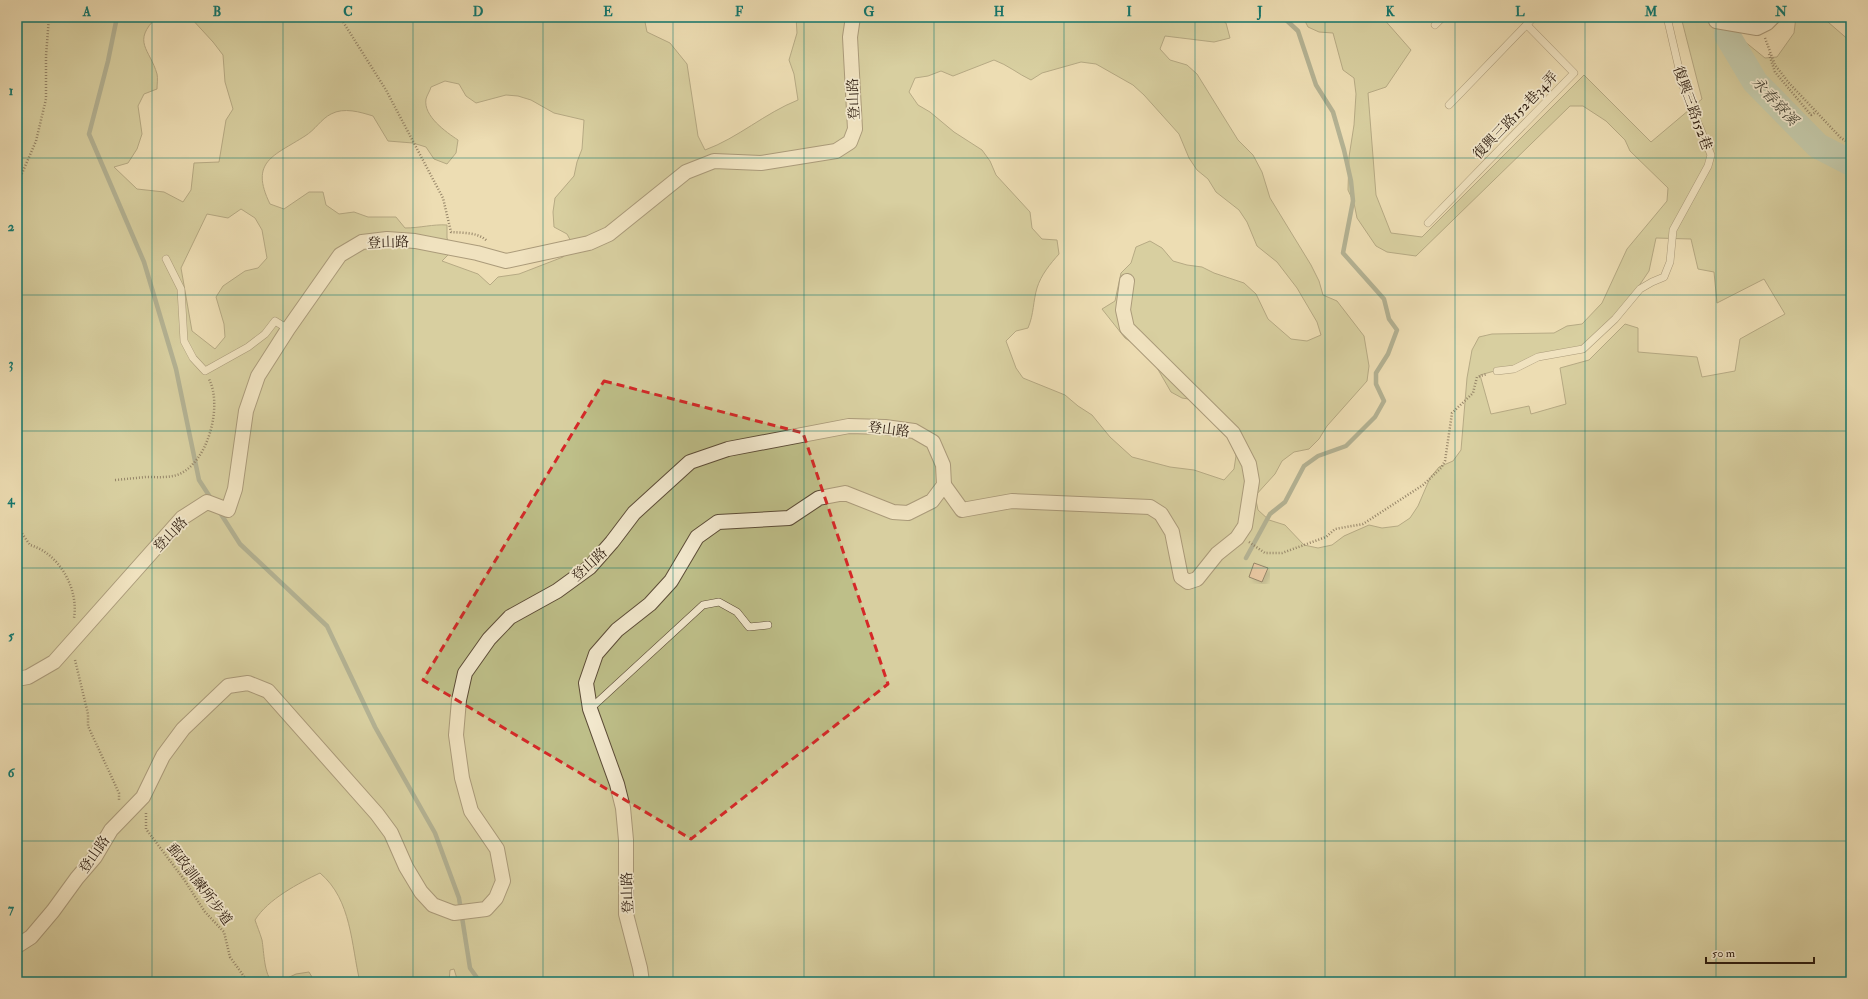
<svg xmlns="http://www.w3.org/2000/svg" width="1868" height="999" font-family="'IM FELL Double Pica','Noto Serif TC',serif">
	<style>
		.green { fill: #bebf89; stroke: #756d4c; fill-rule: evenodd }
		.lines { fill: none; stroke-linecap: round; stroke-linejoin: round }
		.stream { stroke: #6d7c6c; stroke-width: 4.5 }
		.river { stroke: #99bcab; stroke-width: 26 }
		.building { fill: #dea987; stroke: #2c1b0e; filter: url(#shadow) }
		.lane-casing { stroke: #5c4c37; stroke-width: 8 }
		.street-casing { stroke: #5c4c37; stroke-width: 16 }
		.path { stroke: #2c1b0e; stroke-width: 2.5; stroke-dasharray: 1 2; stroke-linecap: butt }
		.lane { stroke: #f3e9ce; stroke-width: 7 }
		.street { stroke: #f3e9ce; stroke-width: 14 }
		.marked { fill: none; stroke: #d62828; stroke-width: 3; stroke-dasharray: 8 5; stroke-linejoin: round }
		.grid { fill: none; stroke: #0f766e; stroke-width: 1; stroke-opacity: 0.55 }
		.labels { text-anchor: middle; stroke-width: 3.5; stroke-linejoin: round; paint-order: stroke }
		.street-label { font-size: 14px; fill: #2c1b0e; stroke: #f3e9ce }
		.water-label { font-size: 15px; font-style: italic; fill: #4d4b3d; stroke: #f3e9ce }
		.neatline { fill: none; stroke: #0f766e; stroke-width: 1.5 }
		.grid-label { font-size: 13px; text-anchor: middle; font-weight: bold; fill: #0f766e }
	</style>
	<defs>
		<filter id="shadow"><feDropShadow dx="3.5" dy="3.5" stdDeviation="2" flood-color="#0004"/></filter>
	</defs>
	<rect width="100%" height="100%" fill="#edddb3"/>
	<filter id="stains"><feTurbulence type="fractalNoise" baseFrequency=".005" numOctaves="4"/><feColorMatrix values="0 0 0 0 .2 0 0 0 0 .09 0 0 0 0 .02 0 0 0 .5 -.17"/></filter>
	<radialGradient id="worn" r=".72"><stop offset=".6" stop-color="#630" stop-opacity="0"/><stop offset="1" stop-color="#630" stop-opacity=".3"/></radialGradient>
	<!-- green -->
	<g class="green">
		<path d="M17,17H157C131,42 150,49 157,74C158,78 157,84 157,89L144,94L138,106L142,134L137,149L128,163L114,167L137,189L164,192L183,202L191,190L194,163L219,162L226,120L233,109L225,82L223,55L213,42L190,17H644L647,32L670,43L687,64L698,136L705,150C738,138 765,113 798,100L794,74L789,60L797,33L796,17H1216L1226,23L1230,38L1214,42L1165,36L1160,49L1170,60L1187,65L1197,74L1238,140L1253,155L1262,172L1270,198L1311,265L1319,281L1323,295L1337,301L1364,336L1369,366L1367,381L1327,426L1319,439L1309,449L1294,452L1282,461L1275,474L1255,496L1258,510L1269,520L1285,525L1304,545L1318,548L1332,545L1344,536L1369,525L1382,528L1398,526L1410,518L1418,506L1430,478L1439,467L1453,461L1461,450L1467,378L1472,350L1479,337L1492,334L1554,333L1567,326L1582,324L1602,303L1627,249L1667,201L1668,188L1630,151L1625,140L1606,121L1583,106H1570L1416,256L1387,252L1376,246L1357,218L1354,203L1348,190L1349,157L1354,125L1356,94L1354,78L1343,70L1333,33L1319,32L1308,27L1303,17H1382L1411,50L1386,87L1368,93L1376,195L1391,233L1422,237L1584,75L1651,142L1702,99L1681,17H1715L1721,28L1744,41L1765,58L1777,57L1794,33L1796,17H1828V22L1851,42V982H458L454,969L450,970L449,982H360C351,945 352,900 320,873C299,883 268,899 255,920C257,926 260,933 262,940C264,951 264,976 273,982H17ZM994,60C1008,65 1018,74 1031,80L1042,73L1081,62L1096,64L1133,85L1144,95L1179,134L1189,158L1197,170L1208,179L1216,192L1239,210L1247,222L1257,246L1277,262L1297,288L1317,322L1321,335L1307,341L1291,339L1268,319L1256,294L1244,283L1214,273L1202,267L1187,265L1173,261L1162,248L1150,241L1136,247L1131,263L1121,273L1115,301L1102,309L1125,338L1137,346L1156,366L1171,392L1182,398L1195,400L1227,427L1236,456L1234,469L1224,480L1194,470L1170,467L1132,457L1110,437L1092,415L1078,406L1065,395L1023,378L1016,368L1006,341L1016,331L1028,328C1034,314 1033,301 1037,288C1041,275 1050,264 1059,254L1057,240L1042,239L1032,228L1030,212L996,175L990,161L982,150L954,132L930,112L918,105L909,92L915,78L928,76L941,71L953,76ZM445,81L459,84L466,96L476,103L506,95L518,96L531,100L554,113L584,120L582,149L577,162L574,176L555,198L553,212L554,227L567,234L574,247L563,257L519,274L498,277L490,285L478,274L442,261L452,251L447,238V225C433,224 420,228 405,228L396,217H368L354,212L339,214L326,205L323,192H309L284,209L270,204C249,161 274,156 305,136C315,130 321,119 331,114C344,107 360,112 373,116L388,141L413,143L426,147L434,159L447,164L456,153L458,140C446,132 423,116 426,99C427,95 430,91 431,87ZM241,209L255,218L262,230L267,258L258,268L245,271L223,286L216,297L224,324L225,337L215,349L192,331L181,268L207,214L228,218ZM1656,238L1691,239L1698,269L1714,272L1717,303L1764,279L1785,314L1740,339L1735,371L1702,377L1697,357L1638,352V328L1625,324L1589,360L1560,368L1566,404L1531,414L1529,406L1491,414L1480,375L1581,347L1626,305L1649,271Z"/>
		<path d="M309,972L315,982H279L296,974Z"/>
	</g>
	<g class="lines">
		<!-- stream -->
		<g class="stream">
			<path d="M117,17L108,61L89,134L144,262L176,369L199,480L212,500"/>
			<path d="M219,511L240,544L327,626L375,727L435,833L459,898L470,968L480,982"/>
			<path d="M1246,558L1270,514L1285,502L1304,466L1318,456L1346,446L1375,417L1384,401L1376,384V373L1388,354L1397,330L1389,319L1384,299L1343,253L1353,201L1351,181L1344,150L1333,112L1316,85L1298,31L1283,17"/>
		</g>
		<!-- river -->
		<path class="river" d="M1729,17L1727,35L1755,82L1818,146L1851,163"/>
	</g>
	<!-- building -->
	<path class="building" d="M1254,563L1268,568L1262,582L1249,577Z"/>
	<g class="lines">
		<!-- lane casing -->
		<g class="lane-casing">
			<g id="lane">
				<path d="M1435,25L1443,17"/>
				<path d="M1449,105L1534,17"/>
				<path d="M1428,223L1574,73L1527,25"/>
				<path d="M166,259L181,289L184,341L193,358L205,371L248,347L265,334L275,321L288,329"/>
				<path d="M1497,371L1514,369L1538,357L1583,349L1615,319L1640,289L1652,282L1664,277L1670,262L1673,230L1708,166L1711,155L1683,86L1667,17"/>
				<path d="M590,709L703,605L719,602L737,612L749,627L768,625"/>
			</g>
		</g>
		<!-- street casing -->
		<g class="street-casing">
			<g id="street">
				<path d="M1716,21L1757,28L1767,23L1773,17"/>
				<path d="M944,485L962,510L1012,501L1150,507L1161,514L1172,532L1181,577L1188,582L1197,579L1217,554L1237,538L1245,526L1252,481L1249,464L1233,433L1127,328L1123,310L1127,281"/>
				<path d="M17,679L28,677L54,662L182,518L207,502L228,510L235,489L246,411L258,376L288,329L340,255L362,242L387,239L415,241L477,253L506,261L589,243L609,234L686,172L714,161L761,163L836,151L850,142L855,129L850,37L853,17"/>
				<path d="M17,946L31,937L53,911L77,878L95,857L111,830L143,797L163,756L183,729L228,686L248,683L268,691L377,814L391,833L406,867L421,892L433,905L454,913L486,909L496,898L503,881L497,849L471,811L462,778L456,735L459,700L465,673L489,639L510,617L557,591L590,567L612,542L634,513L690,462L728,449L849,426L885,427L914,431L933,442L943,465L944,485L932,501L908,513L893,512L845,493L819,498L789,518L718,522L697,537L671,581L650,604L617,630L596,654L586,683L590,709L617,784L623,808L626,840V914L640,968L642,982"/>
			</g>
		</g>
		<!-- path -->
		<g class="path">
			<path d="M340,17L386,90L435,183L443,198L451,232C463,233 478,232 487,241"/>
			<path d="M1765,38L1775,65L1789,83L1841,138L1851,144"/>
			<path d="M1769,54L1775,72L1811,115L1816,112"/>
			<path d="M17,185L36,141L46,99V56L49,17"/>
			<path d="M115,480C126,479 136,478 146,477C157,477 167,478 177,475C208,464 223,406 209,379"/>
			<path d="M17,526L30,545C59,553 79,589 74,618"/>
			<path d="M1249,542L1265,553H1282L1326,537L1335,529L1363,524L1423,485L1441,468L1445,461L1452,413L1473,393L1477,377L1487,374"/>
			<path d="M75,660L88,714V726L119,793V801"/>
			<path d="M146,813V829L183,878L205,912L224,932L230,957L248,982"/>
		</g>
		<!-- lane -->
		<use href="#lane" class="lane"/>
		<!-- street -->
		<use href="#street" class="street"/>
	</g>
	<!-- marked area -->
	<path d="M0 0H1868V999H0ZM604,381L803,433L888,684L691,839L423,680Z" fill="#edddb3" fill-opacity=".55" fill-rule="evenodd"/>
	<path class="marked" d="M604,381L803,433L888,684L691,839L423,680Z"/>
	<!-- grid -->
	<path class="grid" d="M152,17V982M283,17V982M413,17V982M543,17V982M673,17V982M804,17V982M934,17V982M1064,17V982M1195,17V982M1325,17V982M1455,17V982M1585,17V982M1716,17V982M17,158H1851M17,295H1851M17,431H1851M17,568H1851M17,704H1851M17,841H1851"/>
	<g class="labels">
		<!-- street labels -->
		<g class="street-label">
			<text transform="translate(853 99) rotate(-93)" y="5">登山路</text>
			<text transform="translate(1693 108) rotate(70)" y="5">復興三路152巷</text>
			<text transform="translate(1515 115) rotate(-46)" y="5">復興三路152巷34弄</text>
			<text transform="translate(388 242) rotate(-2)" y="5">登山路</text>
			<text transform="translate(889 429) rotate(7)" y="5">登山路</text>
			<text transform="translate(170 534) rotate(-46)" y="5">登山路</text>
			<text transform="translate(589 564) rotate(-42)" y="5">登山路</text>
			<text transform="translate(94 854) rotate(-55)" y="5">登山路</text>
			<text transform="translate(200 884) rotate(53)" y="5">郵政訓練所步道</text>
			<text transform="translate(627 893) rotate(-92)" y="5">登山路</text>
		</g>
		<!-- water labels -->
		<g class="water-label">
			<text transform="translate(1775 101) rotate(47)" y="5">永春寮溪</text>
		</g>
	</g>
	<!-- margin -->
	<rect width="1868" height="999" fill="none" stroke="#edddb3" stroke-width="44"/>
	<!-- scale -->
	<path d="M1706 957v6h108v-6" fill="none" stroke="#2c1b0e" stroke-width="2"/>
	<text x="1712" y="957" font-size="12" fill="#2c1b0e" stroke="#f3e9ce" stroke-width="3" paint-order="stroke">50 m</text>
	<rect x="22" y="22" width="1824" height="955" class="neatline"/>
	<g class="grid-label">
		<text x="87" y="16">A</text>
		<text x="217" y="16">B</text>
		<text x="348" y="16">C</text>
		<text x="478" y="16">D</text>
		<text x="608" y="16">E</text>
		<text x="739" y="16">F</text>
		<text x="869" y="16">G</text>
		<text x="999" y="16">H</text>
		<text x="1129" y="16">I</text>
		<text x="1260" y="16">J</text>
		<text x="1390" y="16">K</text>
		<text x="1520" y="16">L</text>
		<text x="1651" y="16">M</text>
		<text x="1781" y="16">N</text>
		<text x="11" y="95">1</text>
		<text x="11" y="231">2</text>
		<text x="11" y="368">3</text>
		<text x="11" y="504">4</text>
		<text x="11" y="640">5</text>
		<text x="11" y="777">6</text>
		<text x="11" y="913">7</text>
	</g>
	<rect width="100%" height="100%" filter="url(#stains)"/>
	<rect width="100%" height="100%" fill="url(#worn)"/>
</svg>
